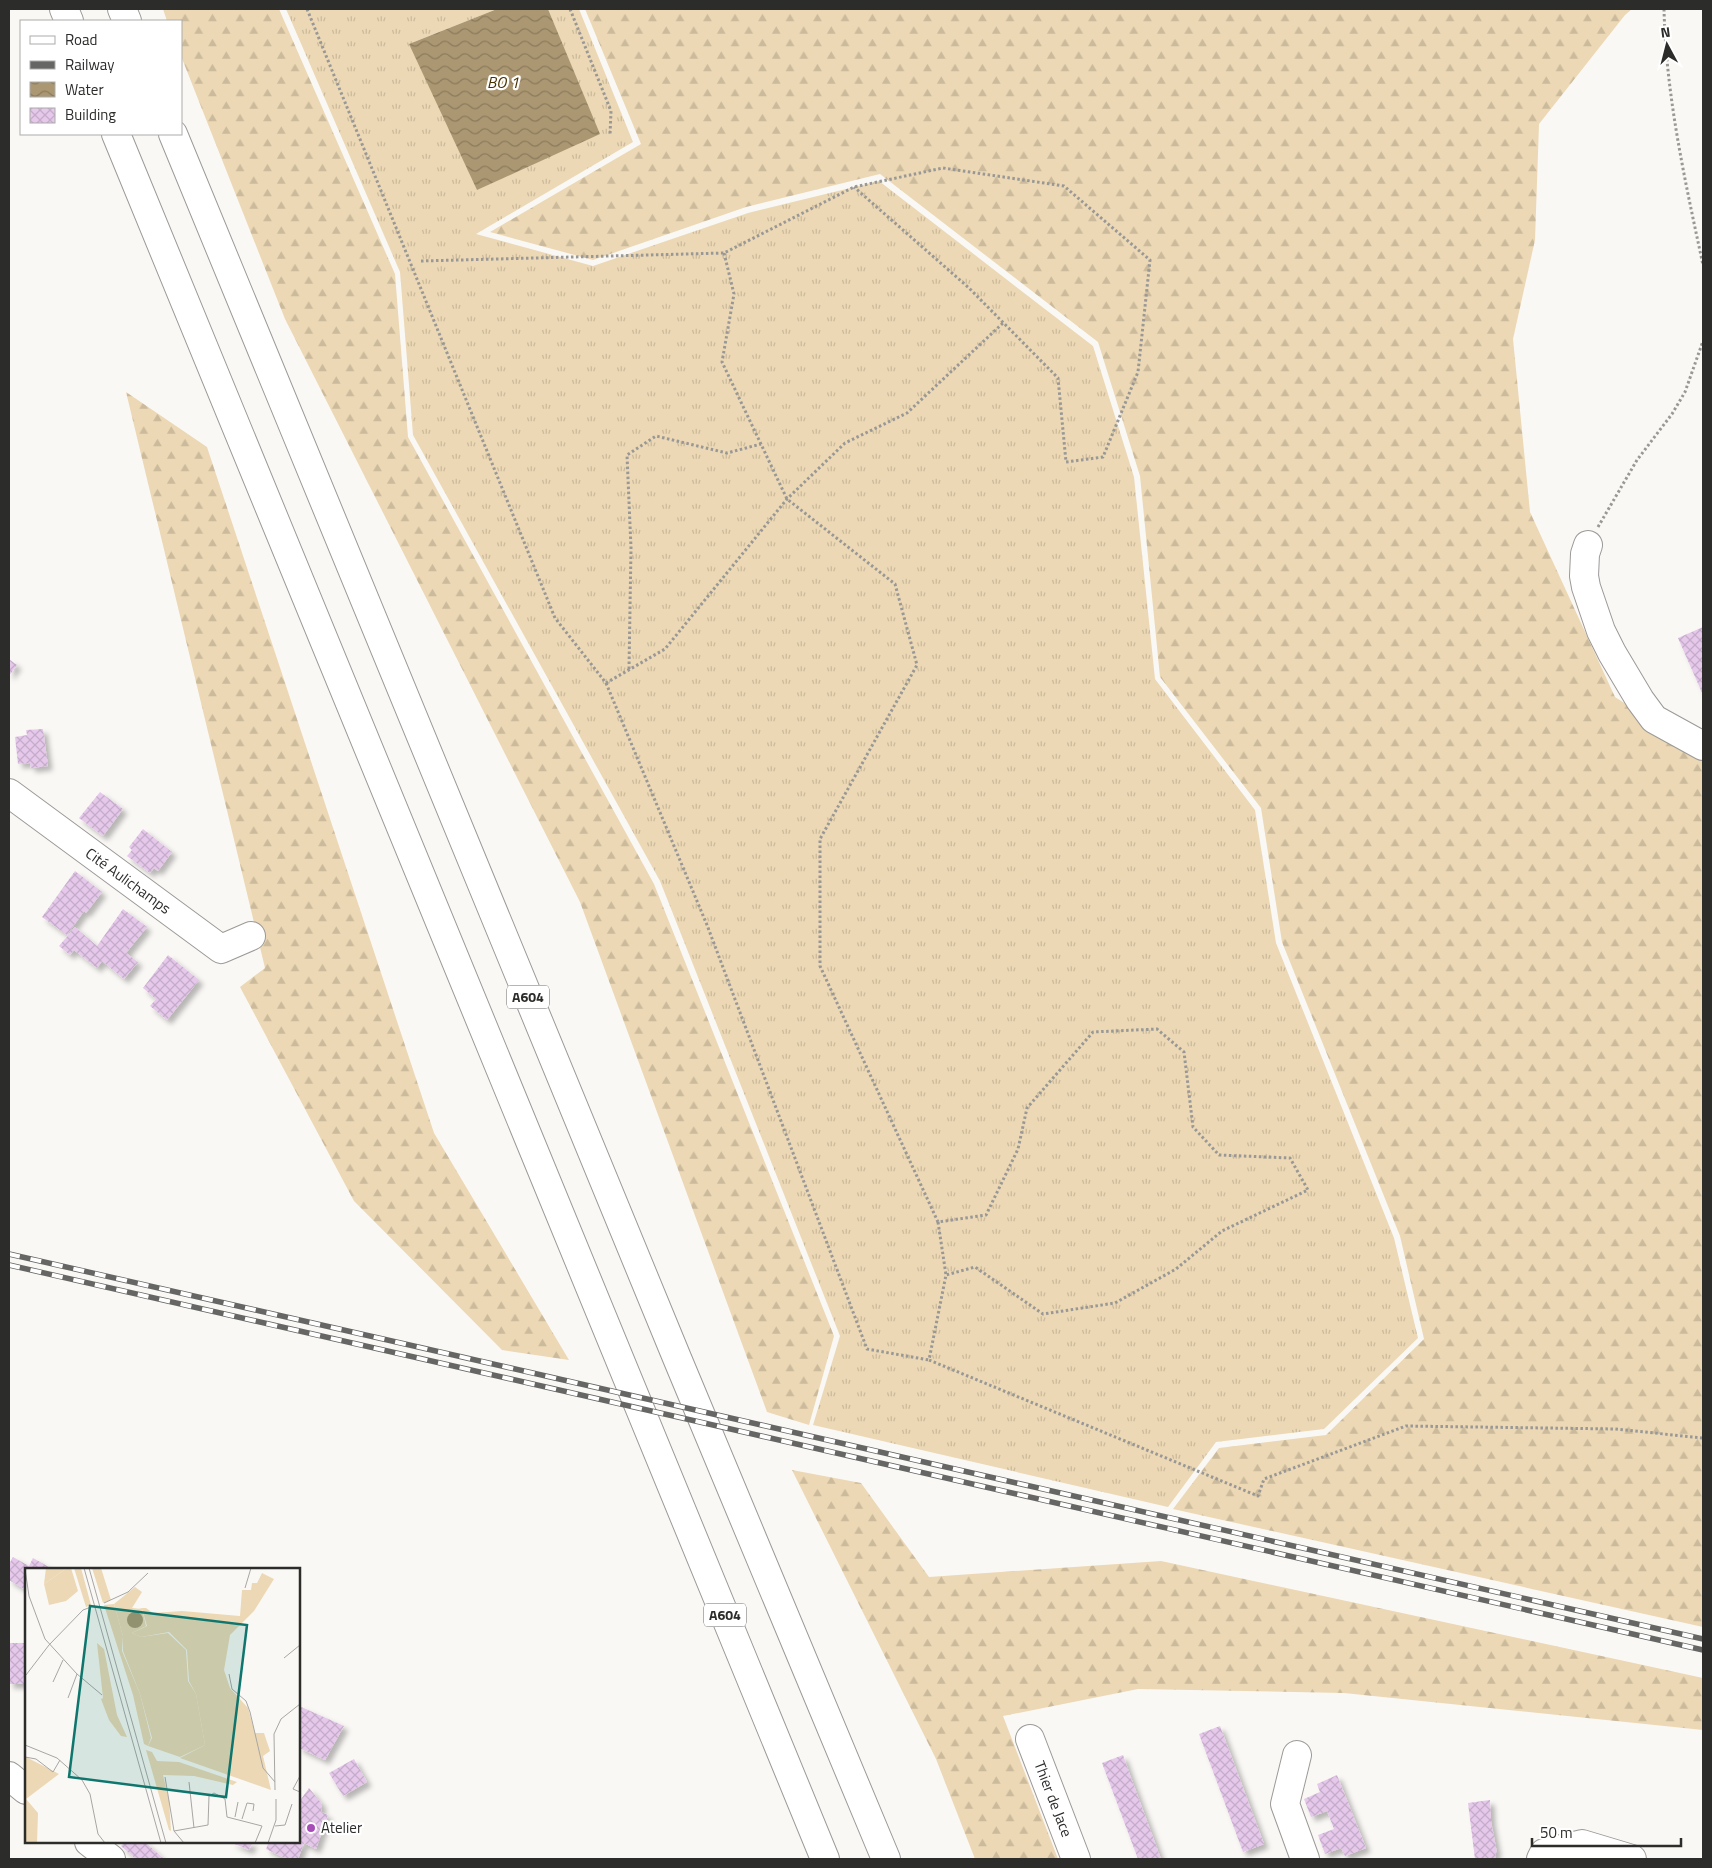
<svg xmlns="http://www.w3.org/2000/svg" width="1712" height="1868" font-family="'Titillium Web',sans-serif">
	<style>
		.grass { fill: url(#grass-tufts) }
		.forest { fill: url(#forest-firs) }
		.water { fill: url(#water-waves) }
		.building { fill: url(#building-cross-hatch); filter: url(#shadow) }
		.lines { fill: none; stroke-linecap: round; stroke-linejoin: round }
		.minor-casing { stroke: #9c9a98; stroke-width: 30 }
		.highway-casing { stroke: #9c9a98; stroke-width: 30 }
		.path { stroke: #999896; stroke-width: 3; stroke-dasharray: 2.5 2.5; stroke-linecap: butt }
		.minor { stroke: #fff; stroke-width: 28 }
		.highway { stroke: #fff; stroke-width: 28 }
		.rail-casing { stroke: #666664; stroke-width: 5.5 }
		.rail { stroke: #fff; stroke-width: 4; stroke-dasharray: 11; stroke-linecap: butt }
		.poi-dot { fill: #a84db8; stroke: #fff; stroke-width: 2 }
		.labels { text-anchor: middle; stroke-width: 4.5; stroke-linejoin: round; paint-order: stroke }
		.shield { fill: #fff; stroke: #6b6b6b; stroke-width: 1 }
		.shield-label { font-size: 14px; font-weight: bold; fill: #2c2c2b }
		.street-label { font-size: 15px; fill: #2c2c2b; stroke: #fff }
		.poi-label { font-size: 15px; fill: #2c2c2b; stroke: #fff; text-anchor: start }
		.water-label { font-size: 16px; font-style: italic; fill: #483300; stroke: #fff }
		.inset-road { fill: none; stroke: #a8a6a4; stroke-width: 1 }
		.view { fill: #0f766e; fill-opacity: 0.15; stroke: #0f766e; stroke-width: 2.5 }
		.inset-edge { fill: none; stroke: #2c2c2b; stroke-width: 2.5 }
	</style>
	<defs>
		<pattern id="grass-tufts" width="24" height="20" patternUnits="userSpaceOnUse" patternTransform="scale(1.25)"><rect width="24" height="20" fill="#ecd8b4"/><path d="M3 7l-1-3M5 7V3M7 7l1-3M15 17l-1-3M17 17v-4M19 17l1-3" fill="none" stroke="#cbba9b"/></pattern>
		<pattern id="forest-firs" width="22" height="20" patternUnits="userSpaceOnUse" patternTransform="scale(1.25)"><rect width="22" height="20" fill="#ecd8b4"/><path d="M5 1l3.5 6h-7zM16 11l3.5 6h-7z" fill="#cbba9b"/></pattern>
		<pattern id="water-waves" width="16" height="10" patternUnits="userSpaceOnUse" patternTransform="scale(1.25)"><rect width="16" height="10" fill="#ab9771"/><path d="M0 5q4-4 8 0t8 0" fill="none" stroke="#8b7b5d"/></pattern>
		<pattern id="building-cross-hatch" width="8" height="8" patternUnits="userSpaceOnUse" patternTransform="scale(1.25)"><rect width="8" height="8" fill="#e6c8eb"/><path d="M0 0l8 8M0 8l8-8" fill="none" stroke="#c5acca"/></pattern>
		<filter id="shadow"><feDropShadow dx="4.5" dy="4.5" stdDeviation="2.5" flood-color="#0004"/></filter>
	</defs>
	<rect width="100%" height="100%" fill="#faf8f5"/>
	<!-- grass -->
	<path class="grass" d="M286,9H497L409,44L599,134L548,9H579L633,142L476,234L593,266L748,213L879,181L1093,346L1134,477L1155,679L1255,810L1276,943L1394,1238L1418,1338L1324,1429L1216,1442L1168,1507L813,1425L840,1336L660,881L413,435L400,272Z"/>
	<!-- forest -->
	<g class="forest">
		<path d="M163,9H279L395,274L408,437L654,884L834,1336L809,1425L767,1412L580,902L285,319L181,56V21H167Z"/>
		<path d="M585,9H1632L1625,15L1539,124L1535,240L1513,339L1530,512L1615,697L1703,754V1627L1173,1509L1219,1448L1326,1435L1424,1339L1400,1236L1282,942L1261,808L1160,677L1140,476L1098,342L880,174L746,207L593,260L490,232L641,144Z"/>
		<path d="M126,392L207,447L434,1133L569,1360L502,1350L354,1201L240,987L265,968Z"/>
		<path d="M792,1470L861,1483L929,1577L1161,1561L1703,1678V1730L1344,1693L1138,1689L1003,1716L1058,1859H975L936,1759Z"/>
	</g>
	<!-- water -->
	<path class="water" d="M497,9H548L600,134L477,190L409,44Z"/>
	<!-- building -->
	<g class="building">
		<path d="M1703,627V695L1678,638Z"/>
		<path d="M9,659L17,665L9,676Z"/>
		<path d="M43,729L48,766L31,768L30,763L18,764L15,737L27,735L26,730Z"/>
		<path d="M100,792L123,809L103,836L79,818Z"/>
		<path d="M143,829L172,852L158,871L154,868L150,873L127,856L132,850L129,847Z"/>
		<path d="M75,871L102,892L86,913L84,911L67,935L42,917Z"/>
		<path d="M123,909L147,927L126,953L138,962L124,979L102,961L97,968L74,950L70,955L59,946L75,927L97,946Z"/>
		<path d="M168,955L199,980L167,1020L150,1006L156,999L143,988Z"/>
		<path d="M13,1557L29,1566L33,1558L49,1567L47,1569H26V1590L9,1580V1564Z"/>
		<rect x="9" y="1643" width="17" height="41"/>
		<path d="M299,1706L344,1726L325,1760L299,1748Z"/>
		<path d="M1220,1726L1264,1844L1243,1852L1199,1734Z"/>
		<path d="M1123,1755L1130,1775L1161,1859H1138L1102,1763Z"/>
		<path d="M354,1759L367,1782L343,1796L329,1773Z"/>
		<path d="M1337,1775L1366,1848L1345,1856L1341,1848L1325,1854L1318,1835L1334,1829L1327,1811L1311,1817L1304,1799L1320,1792L1317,1784Z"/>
		<path d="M309,1788L322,1804L321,1812L328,1815L316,1849L304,1843L298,1859H287L266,1849L268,1844L262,1842H299V1802Z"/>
		<path d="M1490,1800L1491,1821L1497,1853H1495L1496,1859H1475L1468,1803Z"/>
		<path d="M125,1842H145L164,1859H136L121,1846Z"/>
		<path d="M230,1842H253L249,1850Z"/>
	</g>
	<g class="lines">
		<!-- minor casing -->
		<g class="minor-casing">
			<g id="minor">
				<path d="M1588,545L1585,554L1584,576L1586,587L1601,631L1612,653L1640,700L1654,719L1703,746"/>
				<path d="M9,793L221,949L251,936"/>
				<path d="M1030,1739L1076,1859"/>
				<path d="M1297,1755L1285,1804L1305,1859"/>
				<path d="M9,1776L26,1790"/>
				<path d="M89,1842L111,1859"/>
				<path d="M1541,1859L1544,1853L1582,1844L1632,1859"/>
			</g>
		</g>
		<!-- highway casing -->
		<g class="highway-casing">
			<g id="highway">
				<path d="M64,9L69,21"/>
				<path d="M122,9L127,21"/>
				<path d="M116,134L825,1859"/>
				<path d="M173,134L677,1358L886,1859"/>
			</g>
		</g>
		<!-- path -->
		<g class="path">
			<path d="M307,9L555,618L606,683L665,649L787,499L845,443L907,413L1003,323"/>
			<path d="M570,9L611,111L610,135"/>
			<path d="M1664,9C1666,96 1685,181 1703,265"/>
			<path d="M724,253L734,294L722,362L787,499L895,584L917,665L820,839V966L938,1222L986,1215L1018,1149L1027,1108L1093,1032L1157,1029L1184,1052L1193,1127L1219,1155L1290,1158L1308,1190L1222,1231L1176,1269L1115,1303L1043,1314L975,1267L946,1275L929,1360L1258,1496L1264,1479L1406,1426L1615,1429L1703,1438"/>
			<path d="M421,261L724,253L854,187L943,168L1064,186L1150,260L1138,372L1103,457L1066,462L1058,378L969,288L854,187"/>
			<path d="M1598,527L1637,460L1672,414L1685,392L1703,341"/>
			<path d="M629,669L631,548L627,455L656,436L727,453L761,444"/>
			<path d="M606,683L707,925L867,1349L929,1360"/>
			<path d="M938,1222L946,1275"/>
		</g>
		<!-- minor -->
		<use href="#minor" class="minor"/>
		<!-- highway -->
		<use href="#highway" class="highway"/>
		<!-- rail casing -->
		<g class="rail-casing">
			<g id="rail">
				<path d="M9,1254L1703,1639"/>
				<path d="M9,1265L1703,1650"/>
			</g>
		</g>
		<!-- rail -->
		<use href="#rail" class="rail"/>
	</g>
	<!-- markers -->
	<circle class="poi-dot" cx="311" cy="1828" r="5"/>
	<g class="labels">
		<!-- shield labels -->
		<g class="shield">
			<rect x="507" y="985.5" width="42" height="23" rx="4"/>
			<rect x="704" y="1603.5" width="42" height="23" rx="4"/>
		</g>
		<g class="shield-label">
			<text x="528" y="1002">A604</text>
			<text x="725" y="1620">A604</text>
		</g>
		<!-- street labels -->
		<g class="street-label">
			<text transform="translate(128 881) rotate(36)" y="5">Cité Aulichamps</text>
			<text transform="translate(1053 1799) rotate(69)" y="5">Thier de Jace</text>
		</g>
		<!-- poi labels -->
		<g class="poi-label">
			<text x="321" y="1833">Atelier</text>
		</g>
		<!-- water labels -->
		<g class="water-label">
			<text x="503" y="88">BO 1</text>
		</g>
	</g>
	<!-- overview -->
	<g transform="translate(25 1568)">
		<rect width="275" height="275" fill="#faf8f5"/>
		<path d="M21,0H42L19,16ZM49,0H56L66,37L61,39ZM110,19L117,24L107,40L117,41L121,58L107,65L116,69L143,65L161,82L163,113L171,126L180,177L155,189L123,178L127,170L115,126L98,83V68L89,36Z" fill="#ecd8b4"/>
		<path d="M42,0H46L53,23L41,33L24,37L19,16ZM67,0H76L86,32L78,35ZM237,5L249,11L229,43L205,67L199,102L205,120L223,140L230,165H239L245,183L238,188L246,222L155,190L180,177L171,126L164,113L162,82L144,64L116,69L107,65L122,58L117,41L114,40H121L128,45L157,43L215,48L217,22H226L227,15H232ZM89,36L98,68L97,83L115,126L126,170L123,178L119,176L108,127L79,37ZM72,75L79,81L92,147L102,169L96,168L84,152L76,131L78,130ZM121,182L127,184L132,193L154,194L212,214L208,217L169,208L138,207L144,232L146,263L144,262ZM1,189L34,206L1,231L13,245L12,275H0Z" fill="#ecd8b4"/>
		<path d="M102 52a8 8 0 1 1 16 0a8 8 0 1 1-16 0Z" fill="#ab9771"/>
		<path class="inset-road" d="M59,0L136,275M64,0L141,275M0,1L4,28L20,71L52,106L77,127M220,20L226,0M79,35L103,24L123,5M259,90L275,77M204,106L207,121L221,133L225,144L238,200L250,214M1,107L24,77L58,42L66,39M28,114L38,92M43,130L52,106M0,177L32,190L57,212L65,226L73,266L80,275M0,189L11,191L28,204L35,192M275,208L268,221L275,224M140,209L149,263L159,275M164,214L169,260M250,222L249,166L256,151L275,136M210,249L213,234M217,251L222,235L229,236L228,243M250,258L260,257L267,236M149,263L183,257L184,228L189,225L200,231L202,249L237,258L230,275M243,275L251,252V231"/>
		<path class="view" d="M65,38L222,57L201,229L44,209Z"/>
		<rect width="275" height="275" class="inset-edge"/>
	</g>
	<!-- border -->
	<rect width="1712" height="1868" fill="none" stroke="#2c2c2b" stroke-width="20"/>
	<!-- legend -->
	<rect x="20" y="20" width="162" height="115" fill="#ffffff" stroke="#ababaa"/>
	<rect x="30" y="36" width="25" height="8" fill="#ffffff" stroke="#ababaa"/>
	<text x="65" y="45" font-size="15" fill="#2c2c2b">Road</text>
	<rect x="30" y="61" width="25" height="8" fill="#666664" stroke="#ababaa"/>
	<text x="65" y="70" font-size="15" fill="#2c2c2b">Railway</text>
	<rect x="30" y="82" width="25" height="15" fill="url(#water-waves)" stroke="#ababaa"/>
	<text x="65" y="95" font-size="15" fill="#2c2c2b">Water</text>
	<rect x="30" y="108" width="25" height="15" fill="url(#building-cross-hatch)" stroke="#ababaa"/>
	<text x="65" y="120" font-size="15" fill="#2c2c2b">Building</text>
	<!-- north arrow -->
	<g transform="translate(1667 45) rotate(353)" stroke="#ffffff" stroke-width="4" paint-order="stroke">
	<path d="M0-4L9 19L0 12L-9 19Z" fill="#2c2c2b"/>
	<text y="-8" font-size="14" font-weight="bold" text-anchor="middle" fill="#2c2c2b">N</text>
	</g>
	<!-- scale -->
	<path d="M1532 1838v8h149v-8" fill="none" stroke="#2c2c2b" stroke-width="2.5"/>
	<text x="1540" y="1838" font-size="15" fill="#2c2c2b" stroke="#ffffff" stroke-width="4" paint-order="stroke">50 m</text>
</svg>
